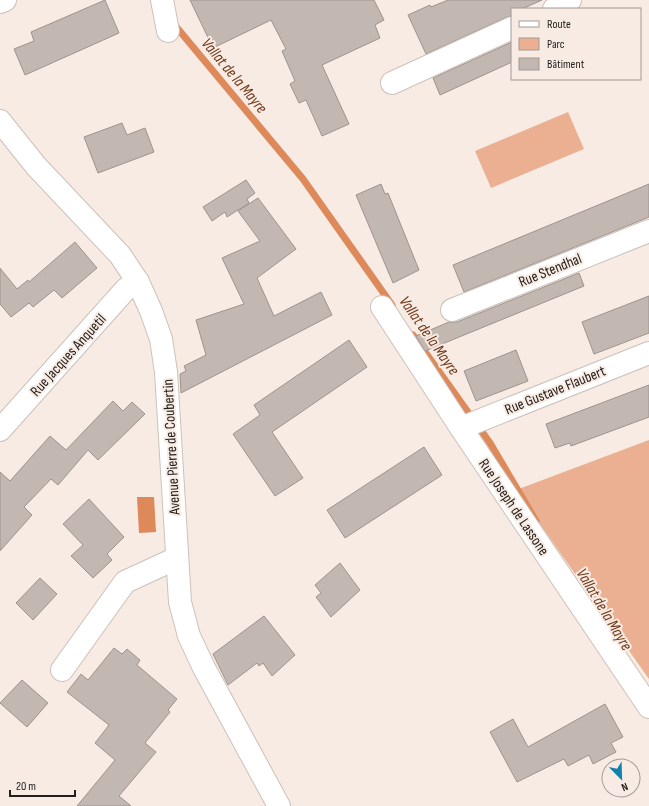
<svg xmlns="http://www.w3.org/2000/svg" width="649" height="806" font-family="'Sofia Sans Condensed',sans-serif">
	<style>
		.green { fill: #ebb091 }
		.water { fill: #dd895a }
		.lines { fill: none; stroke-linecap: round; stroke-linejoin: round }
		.stream { stroke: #dd895a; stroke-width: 7 }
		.building { fill: #c2b7b1; stroke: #9f938e }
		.minor-casing { stroke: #ccc1bb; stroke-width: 24 }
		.minor { stroke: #fff; stroke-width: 22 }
		.labels { text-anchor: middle; stroke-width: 4; stroke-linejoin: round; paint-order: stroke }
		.street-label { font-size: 15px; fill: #24201d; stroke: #f7ebe4 }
		.water-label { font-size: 16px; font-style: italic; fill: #6f3716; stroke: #f7ebe4 }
	</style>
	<rect width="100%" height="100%" fill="#f7ebe4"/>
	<!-- green -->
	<g class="green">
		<path d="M568,112L584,149L491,188L475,151Z"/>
		<path d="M649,440V679L516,490Z"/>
	</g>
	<!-- water -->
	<path class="water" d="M137,497H154L156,532L139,533Z"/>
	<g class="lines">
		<!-- stream -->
		<g class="stream">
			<path d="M173,23L303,179L392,305"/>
			<path d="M413,335L490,443L536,521"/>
		</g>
	</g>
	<!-- building -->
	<g class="building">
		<path d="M105,0L119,33L25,75L14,49L34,41L31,32Z"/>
		<path d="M190,0H374L384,20L375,25L380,38L322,65L349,124L322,136L306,100L299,103L290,84L295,81L282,51L286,49L271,20L213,48Z"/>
		<path d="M448,0H542L522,9H512V16L507,17L426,54L408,15L430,5L431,7Z"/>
		<path d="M512,42V62L440,95L433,78Z"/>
		<path d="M122,123L127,135L145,128L154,152L98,173L84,137Z"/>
		<path d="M246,180L255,193L247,199L249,203L227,217L225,212L212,221L203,207Z"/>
		<path d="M381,184L385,194L388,193L419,270L393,283L356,195Z"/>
		<path d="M649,184V217L464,292L453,265Z"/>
		<path d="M258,198L296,249L257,278L274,316L321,292L332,315L181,393L180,374L186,371L184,366L206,355L196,320L244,304L222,258L260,241L238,211Z"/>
		<path d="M75,242L97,268L62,298L54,290L33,307L29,303L11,317L0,304V268L17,289L28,280L29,282Z"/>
		<path d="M579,273L584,286L425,351L416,336L449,322H457Z"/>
		<path d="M649,296V333L594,354L582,322Z"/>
		<path d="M349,340L367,367L272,432L303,478L275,496L233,434L260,415L254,405Z"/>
		<path d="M516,350L528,381L476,401L464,371Z"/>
		<path d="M649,385V417L571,446L570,443L555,448L546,424Z"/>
		<path d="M113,401L123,411L132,402L145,414L98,460L88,450L58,485L51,479L24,507L32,515L0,551V472L10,481L50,436L66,450Z"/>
		<path d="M424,447L442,475L345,538L327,510Z"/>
		<path d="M89,499L124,537L107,554L112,560L93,578L71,556L83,545L63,524Z"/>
		<path d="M340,563L360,590L331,617L316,597L321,593L315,585Z"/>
		<path d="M40,578L57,594L33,620L16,603Z"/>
		<path d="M264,616L295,655L272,676L263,663L259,666L257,663L228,685L213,654Z"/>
		<path d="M114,648L122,654L127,649L140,660L137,665L177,699L168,710L170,712L145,743L156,752L119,796L131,806H77L115,760L95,743L109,725L67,692L81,674L88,680Z"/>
		<path d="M22,680L48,703L27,727L0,703Z"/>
		<path d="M605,704L623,737L611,743L616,752L593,764L589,755L568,766L564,759L517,782L490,732L513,719L528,747Z"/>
	</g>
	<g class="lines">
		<!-- minor casing -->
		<g class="minor-casing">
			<g id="minor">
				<path d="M162,0L168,31"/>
				<path d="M0,2L5,0"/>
				<path d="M554,9L568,2L570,0"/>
				<path d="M392,83L512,28"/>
				<path d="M0,121L36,166L120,255L138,282L151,311L161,339L166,372L180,602L189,636L204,668L279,806"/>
				<path d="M382,307L461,428L649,707"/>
				<path d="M452,310L649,231"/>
				<path d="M461,428L649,353"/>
				<path d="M0,430L126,289L138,282"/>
				<path d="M62,670L125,582L177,558"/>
			</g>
		</g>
		<!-- minor -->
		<use href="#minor" class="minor"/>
	</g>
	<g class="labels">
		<!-- street labels -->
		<g class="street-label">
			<text transform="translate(550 270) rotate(-22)" y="5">Rue Stendhal</text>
			<text transform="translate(68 355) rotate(-48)" y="5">Rue Jacques Anquetil</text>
			<text transform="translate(555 390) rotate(-22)" y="5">Rue Gustave Flaubert</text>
			<text transform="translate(171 447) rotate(-93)" y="5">Avenue Pierre de Coubertin</text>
			<text transform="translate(514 507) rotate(56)" y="5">Rue Joseph de Lassone</text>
		</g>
		<!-- water labels -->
		<g class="water-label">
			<text transform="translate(235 75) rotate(50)" y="6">Vallat de la Mayre</text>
			<text transform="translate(430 335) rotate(55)" y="6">Vallat de la Mayre</text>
			<text transform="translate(605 609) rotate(59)" y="6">Vallat de la Mayre</text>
		</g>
	</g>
	<!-- legend -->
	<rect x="511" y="8" width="130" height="72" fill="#f7ebe4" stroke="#a39a94"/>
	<rect x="519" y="21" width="20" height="6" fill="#ffffff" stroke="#a39a94"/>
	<text x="547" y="28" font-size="12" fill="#24201d">Route</text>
	<rect x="519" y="38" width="20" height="12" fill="#ebb091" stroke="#a39a94"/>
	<text x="547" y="48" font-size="12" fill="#24201d">Parc</text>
	<rect x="519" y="58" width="20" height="12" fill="#c2b7b1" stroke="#a39a94"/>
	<text x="547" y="68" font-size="12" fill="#24201d">Bâtiment</text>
	<!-- north arrow -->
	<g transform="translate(621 778) rotate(157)"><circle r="19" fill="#f7ebe4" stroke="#a39a94"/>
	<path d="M0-3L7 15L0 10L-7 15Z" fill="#1182a9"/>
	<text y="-6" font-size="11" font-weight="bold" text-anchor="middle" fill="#24201d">N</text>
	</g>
	<!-- scale -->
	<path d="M10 790v6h65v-6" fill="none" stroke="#24201d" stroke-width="2"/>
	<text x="16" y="790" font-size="12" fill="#24201d" stroke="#f7ebe4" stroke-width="3" paint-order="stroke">20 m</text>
</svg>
